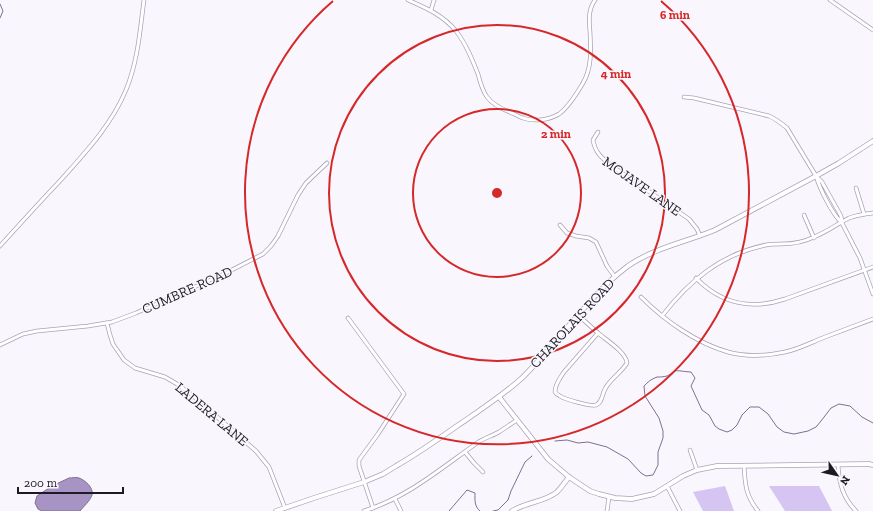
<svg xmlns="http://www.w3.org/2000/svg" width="873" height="511" font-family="'Zilla Slab',serif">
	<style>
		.green { fill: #d6c4f3 }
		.water { fill: #a794c4; stroke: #7e7093 }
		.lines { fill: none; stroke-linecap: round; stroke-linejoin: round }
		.stream { stroke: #7e7093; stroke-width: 1 }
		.minor-casing { stroke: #aaa3b6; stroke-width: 4.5 }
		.tertiary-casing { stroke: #aaa3b6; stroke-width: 5.5 }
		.minor { stroke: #fff; stroke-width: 3 }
		.tertiary { stroke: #fff; stroke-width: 4 }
		.ring { fill: none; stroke: #d62828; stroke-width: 2 }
		.labels { text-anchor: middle; stroke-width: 3; stroke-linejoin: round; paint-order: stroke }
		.street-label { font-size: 14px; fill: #1d1b22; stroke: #f9f6fe }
		.centre { fill: #d62828; stroke: #f9f6fe; stroke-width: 2 }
		.ring-label { font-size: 12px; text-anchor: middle; font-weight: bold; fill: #d62828; stroke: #f9f6fe; stroke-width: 3; stroke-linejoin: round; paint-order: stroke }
	</style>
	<rect width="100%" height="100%" fill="#f9f6fe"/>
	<!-- green -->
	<g class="green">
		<path d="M725,486L734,511H703L693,492Z"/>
		<path d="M769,486H819L832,511H785Z"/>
	</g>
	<!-- water -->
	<path class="water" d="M69,478C72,478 77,477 79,478C85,480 94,488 92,495C90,501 84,506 80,511H42L38,509L35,503L37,496L52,486Z"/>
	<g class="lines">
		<!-- stream -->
		<g class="stream">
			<path d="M0,4L3,11L0,18"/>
			<path d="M555,441L567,440L578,443L588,442L607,447L628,459L641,473L646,476L653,475L658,465V452L663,438V431L659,418L645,396L644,386C648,382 651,379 657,377C660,377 663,377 667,376C670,375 672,372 675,371C677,370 687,372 691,372L695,378L691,386L702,410L709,415L715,426L719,429L727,432L732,430L737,425L742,415L750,407H759L768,414L777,427L784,432L794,434L808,431L816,427L821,421L831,408L839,404L850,406L862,417L873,423"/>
			<path d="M449,511L467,490L475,493C475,500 474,506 480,511"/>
			<path d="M493,511L498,510L508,500L511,491L525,462L532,456"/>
		</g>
		<!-- minor casing -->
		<g class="minor-casing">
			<g id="minor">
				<path d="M408,0C426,8 443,15 456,31C466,44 472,59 478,74C480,82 482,90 487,97C493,105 504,110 512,113C516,115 520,117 523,118C534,122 549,120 559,114C569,107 577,93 583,83C592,68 591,49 590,32C589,20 588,10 595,0"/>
				<path d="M830,0L873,30"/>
				<path d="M431,10L434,0"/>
				<path d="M684,97L694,98L769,116C776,119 781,123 787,128L816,176"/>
				<path d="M598,132L593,140C595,152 601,157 609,164L689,219L697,229L700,236"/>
				<path d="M856,188L864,214"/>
				<path d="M804,215L814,238"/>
				<path d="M842,223C832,214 820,189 816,176L822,182L841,216L842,223L860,258L873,294"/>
				<path d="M560,225L567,233L576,236L589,238L596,242L607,266L615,277"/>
				<path d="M0,246C19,225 38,204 58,183C84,154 111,126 126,90C138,61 140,30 144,0"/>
				<path d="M696,278C721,304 752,310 785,299L873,267"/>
				<path d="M641,297C664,320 696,343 728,352C746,357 766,356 785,352C799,349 812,342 825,337C841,331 857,325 873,319"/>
				<path d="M578,315L598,333"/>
				<path d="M662,316C689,281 721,254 766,245C771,244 776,244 781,244C792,244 804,242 814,237C827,232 837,224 849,218C857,215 865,214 873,213"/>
				<path d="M348,318L404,394L378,434L359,460V466L373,508"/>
				<path d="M107,323L110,335L113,344L124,360L135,368L165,377L177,384L192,395L256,451L269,467L285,508"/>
				<path d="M598,333C606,340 626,352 627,363C621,373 610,379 605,389C602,395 602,403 596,405C591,407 564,399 560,396C558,395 556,394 555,392C555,384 560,378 564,372Z"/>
				<path d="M0,345L23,334L37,331L88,326L112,322L136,313L226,273L263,254L271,246L278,236L298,195L306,183L327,163"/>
				<path d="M690,450L697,470"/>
				<path d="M465,452L474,463L483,472"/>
				<path d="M838,465C839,483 843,498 856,511"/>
				<path d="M744,466C745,485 746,496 758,511"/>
				<path d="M667,486L680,511"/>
				<path d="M395,499L401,511"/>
				<path d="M364,511C408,497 440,469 477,443C484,438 492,436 499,432C505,428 511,424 517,420"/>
				<path d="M607,511L609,497"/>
			</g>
		</g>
		<!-- tertiary casing -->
		<g class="tertiary-casing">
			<g id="tertiary">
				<path d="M499,397L548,459L569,477L590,491L599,494L615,498L632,499L654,494L683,476L697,470L717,466L869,464L873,465"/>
				<path d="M276,511L314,498L364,482L383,474L396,466C417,454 437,440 457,426C479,411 502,396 522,378C545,355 565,329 587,305C599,291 613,277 628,266C654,248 686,242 715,230L816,176L839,163L873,141"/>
				<path d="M512,511C526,502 545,502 557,492C561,488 565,482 569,477"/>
			</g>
		</g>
		<!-- minor -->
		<use href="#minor" class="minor"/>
		<!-- tertiary -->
		<use href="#tertiary" class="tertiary"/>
	</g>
	<!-- distance rings -->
	<g class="ring">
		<circle cx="497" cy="193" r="84"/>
		<circle cx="497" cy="193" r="168"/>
		<path d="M661 1A252 252 0 1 1 333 1"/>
	</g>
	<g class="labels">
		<!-- street labels -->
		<g class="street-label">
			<text transform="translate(642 186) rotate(35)" y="5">MOJAVE LANE</text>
			<text transform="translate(187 290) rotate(-24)" y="5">CUMBRE ROAD</text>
			<text transform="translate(572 323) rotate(-47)" y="5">CHAROLAIS ROAD</text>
			<text transform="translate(212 414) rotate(40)" y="5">LADERA LANE</text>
		</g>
	</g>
	<circle cx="497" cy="193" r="6" class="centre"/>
	<g class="ring-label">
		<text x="675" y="19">6 min</text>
		<text x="616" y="78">4 min</text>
		<text x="556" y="138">2 min</text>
	</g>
	<!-- north arrow -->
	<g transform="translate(837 475) rotate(124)" stroke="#f9f6fe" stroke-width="3" paint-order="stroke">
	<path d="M0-3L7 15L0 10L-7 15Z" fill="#1d1b22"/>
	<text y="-6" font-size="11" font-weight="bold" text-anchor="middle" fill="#1d1b22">N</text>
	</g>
	<!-- scale -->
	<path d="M18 487v6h105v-6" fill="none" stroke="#1d1b22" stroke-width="2"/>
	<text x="24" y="487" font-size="12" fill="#1d1b22" stroke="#f9f6fe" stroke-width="3" paint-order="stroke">200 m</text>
</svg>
